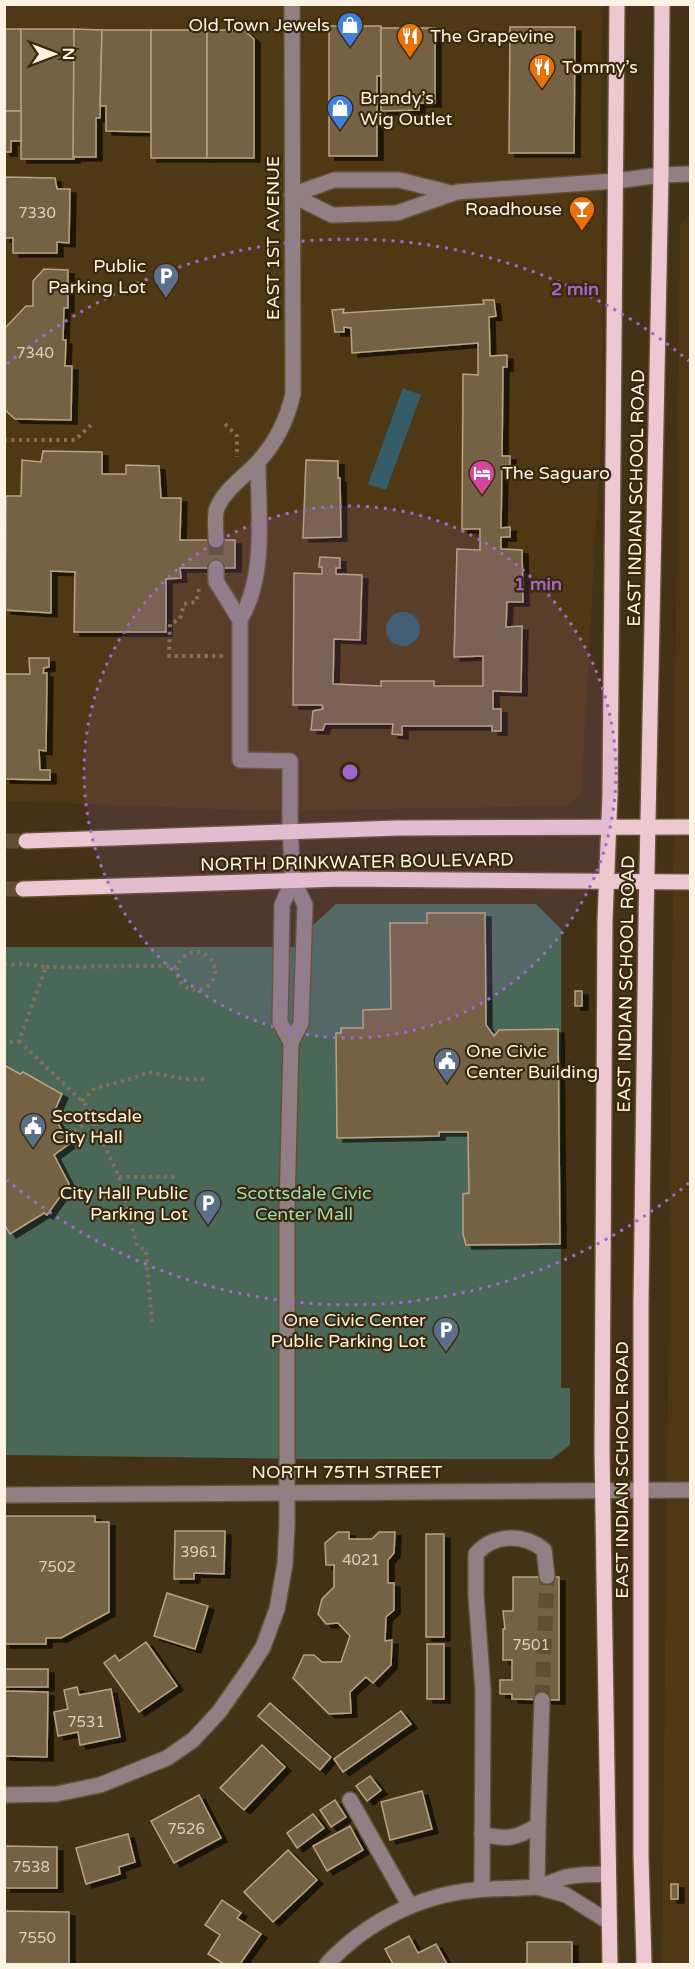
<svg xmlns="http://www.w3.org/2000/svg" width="695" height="1969" font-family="'Varela Round',sans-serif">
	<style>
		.built { fill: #4f3814 }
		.green { fill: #496858 }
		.water { fill: #355d68 }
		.building { fill: #756245; stroke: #b9a384; stroke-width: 1.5; filter: url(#shadow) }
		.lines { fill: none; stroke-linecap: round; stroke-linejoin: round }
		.minor-tunnel { stroke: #604f35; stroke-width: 15; stroke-dasharray: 15 8; stroke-linecap: butt }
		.major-tunnel { stroke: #604f35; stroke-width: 15; stroke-dasharray: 15 8; stroke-linecap: butt }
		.minor-casing { stroke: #625137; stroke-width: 18 }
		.major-casing { stroke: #625137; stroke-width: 18 }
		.path { stroke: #817159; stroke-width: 4; stroke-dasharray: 3 4.5; stroke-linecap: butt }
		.minor { stroke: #917f83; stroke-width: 15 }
		.major { stroke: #edc8d0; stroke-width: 15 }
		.ring { fill: none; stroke: #a267ca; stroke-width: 3; stroke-dasharray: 3 6 }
		.labels { text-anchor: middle; stroke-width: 4.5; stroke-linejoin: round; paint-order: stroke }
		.number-label { font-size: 15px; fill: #dccebb }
		.poi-label { font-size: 18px; fill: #fef2e2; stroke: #39280b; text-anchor: start }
		.street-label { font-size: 18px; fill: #fef2e2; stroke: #39280b }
		.park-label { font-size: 18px; fill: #9cdab9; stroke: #39280b }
		.centre { fill: #a267ca; stroke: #39280b; stroke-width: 3 }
		.ring-label { font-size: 18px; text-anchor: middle; font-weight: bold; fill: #a267ca; stroke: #39280b; stroke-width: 4.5; stroke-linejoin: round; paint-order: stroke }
	</style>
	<defs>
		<filter id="shadow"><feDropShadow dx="6" dy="4" stdDeviation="0" flood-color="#0009"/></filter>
	</defs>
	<rect width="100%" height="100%" fill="#443216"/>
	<!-- built -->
	<g class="built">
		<path d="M5,5H603L601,109L603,402L581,795L566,806L268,811L5,801Z"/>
		<path d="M690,213V1964H662L680,225Z"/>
	</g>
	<!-- green -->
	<path class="green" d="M336,904H536L561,929V1388H570V1445L552,1459H306L5,1455V947H310L311,927Z"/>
	<!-- water -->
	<g class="water">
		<path d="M403,388L421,395L386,490L368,484Z"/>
		<circle cx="403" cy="629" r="17"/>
	</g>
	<!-- building -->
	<g class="building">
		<path d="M329,26H381V76H377V156H329Z"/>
		<path d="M510,27H575L574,153H509Z"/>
		<path d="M381,28H435V103H419V110L381,111Z"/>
		<rect x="4" y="29" width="17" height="82"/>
		<rect x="21" y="29" width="53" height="130"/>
		<path d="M74,29L102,30L100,118H96V157H73Z"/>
		<path d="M102,30H151V132L106,131V106H100Z"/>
		<rect x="151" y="30" width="56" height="128"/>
		<path d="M207,30H244L254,39V158H207Z"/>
		<path d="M4,111H21V141H11V152H4Z"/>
		<path d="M4,177L55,178L57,189H70L69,243L57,242V253H13V238H4Z"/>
		<path d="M44,269L68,270V308H64L63,340H66L65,366H72L71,420L15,419L4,409V329L26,306H33V281Z"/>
		<path d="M483,300H494L496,316L489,317L490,356L507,355V367H503L502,456H510V465H502L501,528L510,527V537H501V549L522,550L523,602H507L506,627L522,626L521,692L493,691V709H501V731H492V726H402V735L392,734L393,724H325L323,730H311L313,711L323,709L322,705H293L294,573L322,574V567H319L320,557L340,558V568H336V574L362,575L360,640L334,639L333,684L381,686V681H434V686H483V656L454,657L457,549L480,550V529H462L463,374L478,375V343L352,353L351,328L344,327V332H335L332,310L344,309L343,313L484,304Z"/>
		<path d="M43,451L102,452V474H126V465L159,466L161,498H181L180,540H235V568H180L181,578L166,579V632H74L75,572L51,571V613L5,610L6,496H21L22,460L41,462Z"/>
		<path d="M306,460L338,461V478H340L341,537L303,538Z"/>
		<path d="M29,658H49V667L44,668L43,673H47L46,751L39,750L40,770H50V780L4,779V674H30Z"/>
		<path d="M427,913H485L486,1025L494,1036L499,1030L558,1029L560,1244L466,1245L463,1234V1194L469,1193L468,1132H439V1136L337,1138L336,1033H341V1028H363V1010L391,1009L390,923H427Z"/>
		<rect x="575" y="991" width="7" height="15"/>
		<path d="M4,1065L20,1074L23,1072L62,1094L53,1114L69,1144L54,1155L69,1184L47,1215L44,1213L10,1234L4,1224Z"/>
		<path d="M4,1516H95V1522H109V1612L61,1638H46V1644H4Z"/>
		<path d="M175,1531H225L224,1574L194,1573V1579H174Z"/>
		<path d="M338,1532H349V1539H372L379,1532H395L394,1553L388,1560V1583H394V1610L386,1617L385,1641L392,1640L391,1665L373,1683L366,1677L350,1692L351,1713L329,1714L293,1678L304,1655H314L322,1662H341L350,1636L338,1623L326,1624L318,1614L322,1599L334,1587V1565H326L325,1543Z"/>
		<rect x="426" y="1534" width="18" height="103"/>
		<path d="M513,1577H559V1700L512,1699V1694H500V1680H512V1660H503V1629H505L503,1611H513Z"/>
		<path d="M167,1593L208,1606L195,1649L154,1636Z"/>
		<path d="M146,1642L177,1686L139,1712L104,1663L115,1655L119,1661Z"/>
		<rect x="427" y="1644" width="17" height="55"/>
		<rect x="4" y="1669" width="44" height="18"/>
		<path d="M77,1687L79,1695L111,1689L120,1737L80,1745L78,1732L58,1736L54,1712L68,1709L64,1690Z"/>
		<path d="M4,1691L48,1692L47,1757L4,1756Z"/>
		<path d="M270,1703L331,1757L320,1770L258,1716Z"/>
		<path d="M401,1711L411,1724L343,1772L334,1759Z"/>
		<path d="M262,1745L285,1767L244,1810L220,1788Z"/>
		<path d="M370,1776L381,1790L367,1801L356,1786Z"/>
		<path d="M422,1791L432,1829L390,1840L381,1802Z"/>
		<path d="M199,1795L221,1838L174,1863L151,1821Z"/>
		<path d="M335,1800L346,1817L331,1827L320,1810Z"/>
		<path d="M313,1814L324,1828L297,1848L287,1833Z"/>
		<path d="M350,1826L363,1850L327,1871L313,1846Z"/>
		<path d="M128,1834L135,1862L119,1867L120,1874L86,1884L76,1848Z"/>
		<path d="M5,1846L57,1847V1888H5Z"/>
		<path d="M288,1850L317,1880L273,1922L244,1892Z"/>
		<rect x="671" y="1884" width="7" height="15"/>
		<path d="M222,1900L241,1913L237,1918L261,1934L240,1964H224L208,1954L220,1935L205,1925Z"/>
		<path d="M4,1911L69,1912V1964H4Z"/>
		<path d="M409,1936L418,1953L436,1944L447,1964H393L385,1949Z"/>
		<rect x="527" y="1942" width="45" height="22"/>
	</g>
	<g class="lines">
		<!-- minor-tunnel -->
		<g class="minor-tunnel">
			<path d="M216,540V568"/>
			<path d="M542,1700L547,1576"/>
		</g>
		<!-- major-tunnel -->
		<g class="major-tunnel">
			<path d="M4,841H26"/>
			<path d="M4,889H23"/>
		</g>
		<!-- minor casing -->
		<g class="minor-casing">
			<g id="minor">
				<path d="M292,195L332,215L397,213L457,192L615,181L661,175L690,174"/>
				<path d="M292,195L334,180H399L451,193"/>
				<path d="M216,540C216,531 214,517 217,508C225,489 243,478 257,463C275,444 287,420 293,394L292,4"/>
				<path d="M216,568V581L240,620"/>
				<path d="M291,1043L280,1022L281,974L282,905L293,880"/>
				<path d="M4,1495L690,1490"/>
				<path d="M4,1795L56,1794L100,1785L167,1758L193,1740L219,1712L247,1672L263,1647L277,1609L285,1564L287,1524V1208L291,1043L301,1023L305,905L293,880L290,830V761L240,760V620C267,575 258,512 258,462"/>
				<path d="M350,1800L410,1906"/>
				<path d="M482,1834C507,1840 516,1839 538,1825L542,1700"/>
				<path d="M537,1887L566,1895L609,1922"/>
				<path d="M537,1887L538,1825"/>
				<path d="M482,1889L483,1691L476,1595V1554C494,1533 524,1534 544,1550L547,1576"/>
				<path d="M327,1964C365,1923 419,1895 475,1890C495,1888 515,1889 535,1887C546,1886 555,1880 566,1877C579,1874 593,1875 607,1874"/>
			</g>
		</g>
		<!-- major casing -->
		<g class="major-casing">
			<g id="major">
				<path d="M26,841L397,828L690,827"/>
				<path d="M23,889L341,879L690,882"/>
				<path d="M610,1964L602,1450L605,920L610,795L617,4"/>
				<path d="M644,1964L641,1856V1303L646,920L661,175L662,4"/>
			</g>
		</g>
		<!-- path -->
		<g class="path">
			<path d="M225,424L237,436V457"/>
			<path d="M4,440H75L91,425"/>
			<path d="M199,589L196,602L184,604L180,619L170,624L169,656H223"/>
			<circle cx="196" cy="971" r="19"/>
			<path d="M4,965L25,964L46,967L19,1041L4,1043"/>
			<path d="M46,967L162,966L177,967"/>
			<path d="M19,1041L86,1105L119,1177L137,1246L146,1250L152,1322"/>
			<path d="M82,1101L95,1088L127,1080L149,1072L184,1079H207"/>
			<path d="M74,1131L92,1119"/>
			<path d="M119,1177H176"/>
		</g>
		<!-- minor -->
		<use href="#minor" class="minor"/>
		<!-- major -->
		<use href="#major" class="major"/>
	</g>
	<!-- distance rings -->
	<circle cx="350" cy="772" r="266" fill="#a267ca" fill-opacity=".12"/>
	<g class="ring">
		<circle cx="350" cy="772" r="266"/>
		<path d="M689 1183A533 533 0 0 1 7 1180M7 364A533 533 0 0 1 689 361"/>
	</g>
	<!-- icons -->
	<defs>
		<g id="shop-pin" transform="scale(1.35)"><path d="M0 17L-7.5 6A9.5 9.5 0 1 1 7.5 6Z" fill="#3f7fe0" stroke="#39280b"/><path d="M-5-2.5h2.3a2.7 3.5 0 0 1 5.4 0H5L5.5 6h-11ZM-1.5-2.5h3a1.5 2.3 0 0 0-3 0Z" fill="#fff"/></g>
		<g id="restaurant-pin" transform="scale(1.35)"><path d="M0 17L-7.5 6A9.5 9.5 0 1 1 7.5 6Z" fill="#e8710a" stroke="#39280b"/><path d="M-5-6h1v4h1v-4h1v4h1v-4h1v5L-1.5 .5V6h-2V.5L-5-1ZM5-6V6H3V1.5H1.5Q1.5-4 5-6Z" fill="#fff"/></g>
		<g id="bar-pin" transform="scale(1.35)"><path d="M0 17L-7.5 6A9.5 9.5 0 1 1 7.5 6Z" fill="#e8710a" stroke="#39280b"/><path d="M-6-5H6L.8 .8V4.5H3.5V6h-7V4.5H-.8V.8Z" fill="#fff"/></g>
		<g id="parking-pin" transform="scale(1.35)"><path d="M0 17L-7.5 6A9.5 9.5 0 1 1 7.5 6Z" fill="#5c6f8a" stroke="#39280b"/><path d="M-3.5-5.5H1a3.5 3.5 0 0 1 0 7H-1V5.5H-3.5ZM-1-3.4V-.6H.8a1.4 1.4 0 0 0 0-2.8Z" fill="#fff"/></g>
		<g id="hotel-pin" transform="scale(1.35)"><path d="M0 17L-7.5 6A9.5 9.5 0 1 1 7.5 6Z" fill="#d1479c" stroke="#39280b"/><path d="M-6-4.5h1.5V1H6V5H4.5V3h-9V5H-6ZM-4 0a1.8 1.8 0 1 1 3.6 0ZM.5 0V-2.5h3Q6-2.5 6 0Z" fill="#fff"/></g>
		<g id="civic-pin" transform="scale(1.35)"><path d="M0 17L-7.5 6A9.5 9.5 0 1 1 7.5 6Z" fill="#5c6f8a" stroke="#39280b"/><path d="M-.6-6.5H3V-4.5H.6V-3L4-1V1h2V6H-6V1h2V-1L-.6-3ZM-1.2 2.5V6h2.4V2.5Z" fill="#fff"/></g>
	</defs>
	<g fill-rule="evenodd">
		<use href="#shop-pin" x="350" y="25"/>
		<use href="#restaurant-pin" x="410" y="36"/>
		<use href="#restaurant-pin" x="542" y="67"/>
		<use href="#shop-pin" x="340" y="108"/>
		<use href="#bar-pin" x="582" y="209"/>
		<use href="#parking-pin" x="166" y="276"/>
		<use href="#hotel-pin" x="482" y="473"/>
		<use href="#civic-pin" x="447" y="1061"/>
		<use href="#civic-pin" x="33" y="1126"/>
		<use href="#parking-pin" x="208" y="1203"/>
		<use href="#parking-pin" x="446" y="1330"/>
	</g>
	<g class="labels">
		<!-- number labels -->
		<g class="number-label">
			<text x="37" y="218">7330</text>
			<text x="35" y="358">7340</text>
			<text x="199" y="1557">3961</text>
			<text x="361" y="1565">4021</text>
			<text x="57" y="1572">7502</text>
			<text x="531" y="1650">7501</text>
			<text x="86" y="1727">7531</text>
			<text x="186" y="1834">7526</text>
			<text x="31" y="1872">7538</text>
			<text x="37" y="1943">7550</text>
		</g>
		<!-- poi labels -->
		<g class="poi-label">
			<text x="330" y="31" text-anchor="end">Old Town Jewels</text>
			<text x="430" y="42">The Grapevine</text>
			<text x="562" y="73">Tommy’s</text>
			<text x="360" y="104">Brandy’s<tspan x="360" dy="21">Wig Outlet</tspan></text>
			<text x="562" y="215" text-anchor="end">Roadhouse</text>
			<text x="146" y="272" text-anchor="end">Public<tspan x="146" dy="21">Parking Lot</tspan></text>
			<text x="502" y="479">The Saguaro</text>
			<text x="466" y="1057">One Civic<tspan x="466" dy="21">Center Building</tspan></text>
			<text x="52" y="1122">Scottsdale<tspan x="52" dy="21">City Hall</tspan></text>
			<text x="188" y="1199" text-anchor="end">City Hall Public<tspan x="188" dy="21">Parking Lot</tspan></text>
			<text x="426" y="1326" text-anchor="end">One Civic Center<tspan x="426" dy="21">Public Parking Lot</tspan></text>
		</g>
		<!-- street labels -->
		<g class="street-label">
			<text transform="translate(273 238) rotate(-90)" y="6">EAST 1ST AVENUE</text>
			<text transform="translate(636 498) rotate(-89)" y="6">EAST INDIAN SCHOOL ROAD</text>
			<text transform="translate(357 862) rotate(-1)" y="6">NORTH DRINKWATER BOULEVARD</text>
			<text transform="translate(626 984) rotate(-89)" y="6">EAST INDIAN SCHOOL ROAD</text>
			<text transform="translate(622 1470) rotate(-90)" y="6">EAST INDIAN SCHOOL ROAD</text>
			<text x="347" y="1478">NORTH 75TH STREET</text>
		</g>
		<!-- park labels -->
		<g class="park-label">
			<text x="304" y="1199">Scottsdale Civic<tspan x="304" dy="21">Center Mall</tspan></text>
		</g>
	</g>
	<circle cx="350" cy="772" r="9" class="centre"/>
	<g class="ring-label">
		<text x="575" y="295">2 min</text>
		<text x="538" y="590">1 min</text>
	</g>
	<!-- border -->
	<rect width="695" height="1969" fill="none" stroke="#fef2e2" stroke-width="12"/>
	<!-- north arrow -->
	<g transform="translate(54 54) rotate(90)" stroke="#39280b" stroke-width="4.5" paint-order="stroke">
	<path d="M0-4.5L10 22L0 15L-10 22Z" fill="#fef2e2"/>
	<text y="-9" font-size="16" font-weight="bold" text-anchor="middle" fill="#fef2e2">N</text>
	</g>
</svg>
